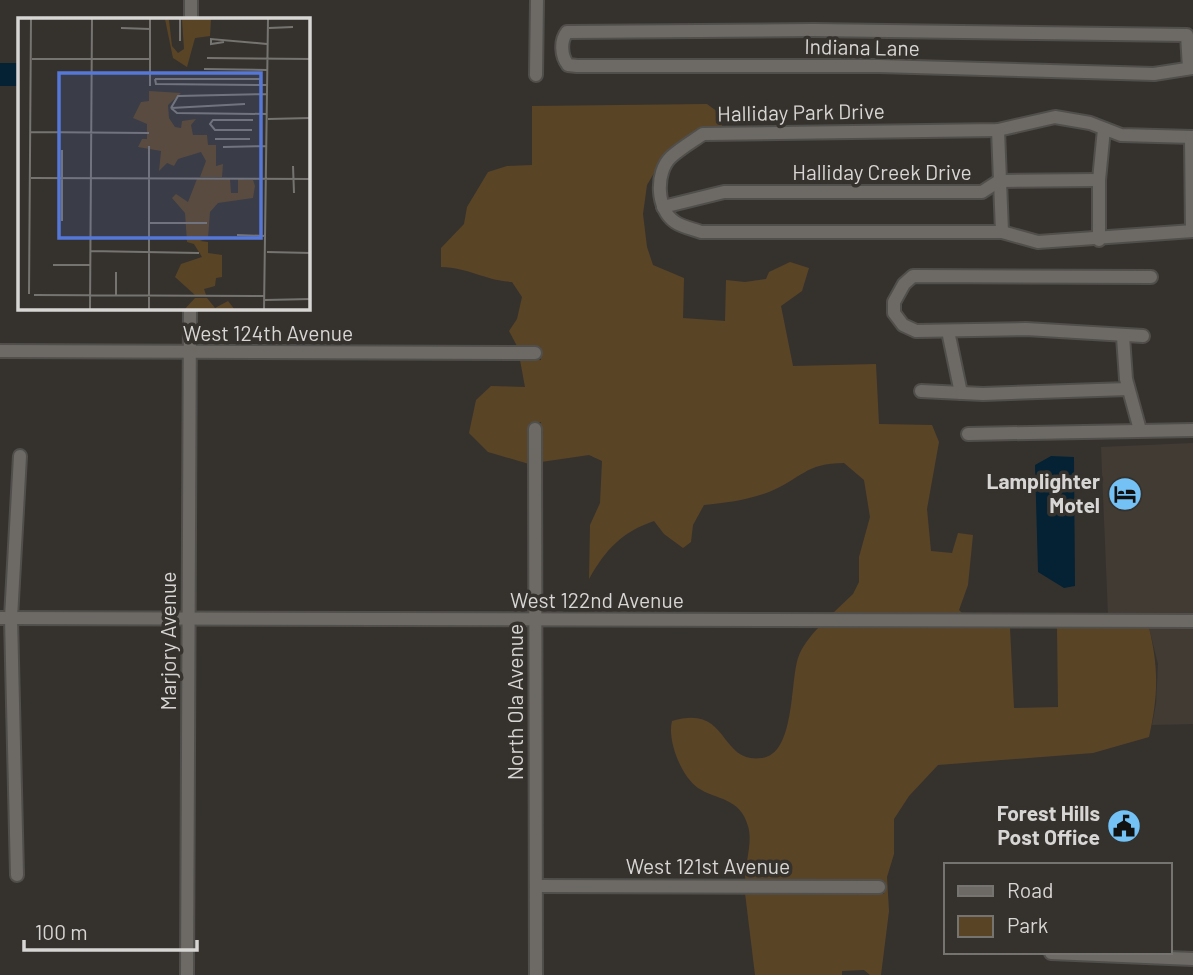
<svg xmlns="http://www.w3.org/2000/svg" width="1193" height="975" font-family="Barlow,sans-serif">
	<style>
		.built { fill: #423b33 }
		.green { fill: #5a4426 }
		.water { fill: #042234 }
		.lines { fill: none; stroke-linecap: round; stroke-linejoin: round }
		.street-casing { stroke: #514f4b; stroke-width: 16 }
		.street { stroke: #6d6a66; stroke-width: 12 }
		.labels { text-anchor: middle; stroke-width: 7; stroke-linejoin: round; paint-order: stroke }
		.street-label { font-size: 21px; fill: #d8d6d4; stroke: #35322e }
		.poi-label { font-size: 21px; font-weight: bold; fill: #d8d6d4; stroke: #35322e; text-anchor: end }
		.inset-road { fill: none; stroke: #767470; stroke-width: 2 }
		.view { fill: #5577d7; fill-opacity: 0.15; stroke: #5577d7; stroke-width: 3.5 }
		.inset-edge { fill: none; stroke: #d8d6d4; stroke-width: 3.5 }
	</style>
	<rect width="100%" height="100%" fill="#35322e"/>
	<!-- built -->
	<g class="built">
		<path d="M1193,443V615H1108L1101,447Z"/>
		<path d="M1149,628H1193V724L1152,725L1156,704L1158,664Z"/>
	</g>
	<!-- green -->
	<g class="green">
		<path d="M707,104L722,115V127L700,128L666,153L647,185L643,214L647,247L653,265L684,278L683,318L725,321L726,280L745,282L766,279L769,272L790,262L809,268L802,291L781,306L793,366L876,364L879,424L932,425L939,442L927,509L931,551L952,553L958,533L973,535L968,585L959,610L963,614H832L853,594L859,582V557L870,517L864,480L844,463C805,463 801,479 769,492C748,500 726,503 704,505L693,525L691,542L683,548L664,534L654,521C622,532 606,549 589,579L590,525L600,503L602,461L589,455L541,462V422L529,423V464L488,452L469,433L476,400L491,386L525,387L520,360H541V347L517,346L509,331L517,319L522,297L512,282C483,280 471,268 441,267V248L464,224L467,207L488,172L507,166L532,165V106Z"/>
		<path d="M819,627L1010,628L1014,708L1058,707L1057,628H1149C1159,669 1158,696 1149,737L1093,753L938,765L909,796L894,819V854L887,877L889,911L881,975H870L864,970L842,971V975H755L745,893L884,894L885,881L745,880C745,863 753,842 748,826C740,797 716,800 698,788C681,776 667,740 672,721C730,703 718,764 762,758C795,754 790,683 798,658C801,648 811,635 819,627Z"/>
	</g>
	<!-- water -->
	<g class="water">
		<rect x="0" y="63" width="19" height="23"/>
		<path d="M1051,456L1074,457L1075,586L1064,588L1038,572L1035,465Z"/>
	</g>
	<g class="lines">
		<!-- street casing -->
		<g class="street-casing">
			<g id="street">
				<path d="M191,19V0"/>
				<path d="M1189,68L1187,35L814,30L567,32C560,41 561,56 568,65L577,66H879L1154,74L1193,68"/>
				<path d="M536,75L537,0"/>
				<path d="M998,130L1002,232"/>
				<path d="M1193,137L1121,135L1090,123L1055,117L998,130L703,134C693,141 681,148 671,157C655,172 656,209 675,222C682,227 693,229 701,232H1002L1038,242L1193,231"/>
				<path d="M1191,138L1192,231"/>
				<path d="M663,207L724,192H982L999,181L1099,180"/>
				<path d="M1099,240V180L1104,129"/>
				<path d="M948,331L961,393"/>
				<path d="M1143,336L1026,329L916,331L903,325L894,313V302L904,284L913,276L1151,277"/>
				<path d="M1123,337L1126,379L1140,430"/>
				<path d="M0,351L535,353"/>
				<path d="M921,391L983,394L1128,389"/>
				<path d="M535,429L536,975"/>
				<path d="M968,434L1193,430"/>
				<path d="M0,618L1193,621"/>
				<path d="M17,875L11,618L20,456"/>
				<path d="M537,886L879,887"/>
				<path d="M1051,953L1193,959"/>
				<path d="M187,975L190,308"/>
			</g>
		</g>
		<!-- street -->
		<use href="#street" class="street"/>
	</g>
	<!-- icons -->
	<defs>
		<g id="hotel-disc" transform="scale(1.75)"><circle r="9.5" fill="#73c1f5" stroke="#35322e"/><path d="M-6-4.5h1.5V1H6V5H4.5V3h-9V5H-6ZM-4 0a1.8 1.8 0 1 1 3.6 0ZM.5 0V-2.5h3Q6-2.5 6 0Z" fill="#111"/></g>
		<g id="civic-disc" transform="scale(1.75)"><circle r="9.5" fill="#73c1f5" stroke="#35322e"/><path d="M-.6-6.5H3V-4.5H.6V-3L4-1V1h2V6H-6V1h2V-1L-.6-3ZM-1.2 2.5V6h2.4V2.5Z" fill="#111"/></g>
	</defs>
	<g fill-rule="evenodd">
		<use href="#hotel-disc" x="1125" y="494"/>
		<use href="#civic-disc" x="1124" y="826"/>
	</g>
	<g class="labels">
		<!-- street labels -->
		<g class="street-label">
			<text transform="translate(862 48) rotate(1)" y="7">Indiana Lane</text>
			<text transform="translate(801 113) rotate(-1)" y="7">Halliday Park Drive</text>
			<text x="882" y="180">Halliday Creek Drive</text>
			<text x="268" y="341">West 124th Avenue</text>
			<text x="597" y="608">West 122nd Avenue</text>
			<text transform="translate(169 641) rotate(-90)" y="7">Marjory Avenue</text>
			<text transform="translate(516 702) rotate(-90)" y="7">North Ola Avenue</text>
			<text x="708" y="874">West 121st Avenue</text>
		</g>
		<!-- poi labels -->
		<g class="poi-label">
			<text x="1100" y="489">Lamplighter<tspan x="1100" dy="24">Motel</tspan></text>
			<text x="1100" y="821">Forest Hills<tspan x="1100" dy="24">Post Office</tspan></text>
		</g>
	</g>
	<!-- overview -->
	<g transform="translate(18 18)">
		<rect width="292" height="292" fill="#35322e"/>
		<path d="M147,1L151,2L154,28L160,35L166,31L164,1H193L192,18L177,20L169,49L155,40ZM131,73L163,75L150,87L151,100L157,109L163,110L164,103L178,101L173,107L175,117H189L190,127H198V148L205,146L204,159H182L188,143L183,134L160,141L156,148L149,145L141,153L143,133L120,129L124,121H129V106L115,100L123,84L131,83ZM179,161H212L213,175H220V161L235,162L237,168L235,180L200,185L192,194L190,220L182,223L190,224V235L204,237V259L198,260L197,268L186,271L188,277H177L157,259L163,246L184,239L176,226L169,224L167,195L154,180L158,176L170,184ZM177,280H189L197,290L210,283L217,292H166Z" fill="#5a4426"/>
		<path class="inset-road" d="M103,10L132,11M251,10L275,9M162,23V1M206,24L193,26V21L249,26M189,40L293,41M14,41H132M186,51L249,52M137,61L138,66L249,67M137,61H242V67M132,68V1M153,90L160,78L249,76M153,90L159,95L249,96M153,90L227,86M250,101L293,100M234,112H197L192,106L195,102H235M13,114L131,115M197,121H232M205,129L248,128M275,148L276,175M13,160L293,161M44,203V132M132,205H189M219,217L248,218M72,233L181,235M249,234L293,235M35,247H72M11,276L13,1M16,277L246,278M98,278V254M247,282L293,281M72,292L74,1M131,292V128M246,292L250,1"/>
		<path class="view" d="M41,55H243V220H41Z"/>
		<rect width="292" height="292" class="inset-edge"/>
	</g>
	<!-- legend -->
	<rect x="944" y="863" width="228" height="91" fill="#35322e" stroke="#767470" stroke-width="2"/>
	<rect x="958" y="886" width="35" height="10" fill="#6d6a66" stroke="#767470" stroke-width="2"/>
	<text x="1007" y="898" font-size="21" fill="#d8d6d4">Road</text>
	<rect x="958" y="916" width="35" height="21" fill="#5a4426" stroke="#767470" stroke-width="2"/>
	<text x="1007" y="933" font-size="21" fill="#d8d6d4">Park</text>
	<!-- scale -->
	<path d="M24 940v10h173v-10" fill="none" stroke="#d8d6d4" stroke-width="3.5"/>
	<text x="35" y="940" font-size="21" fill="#d8d6d4" stroke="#35322e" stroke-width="5" paint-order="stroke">100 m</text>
</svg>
